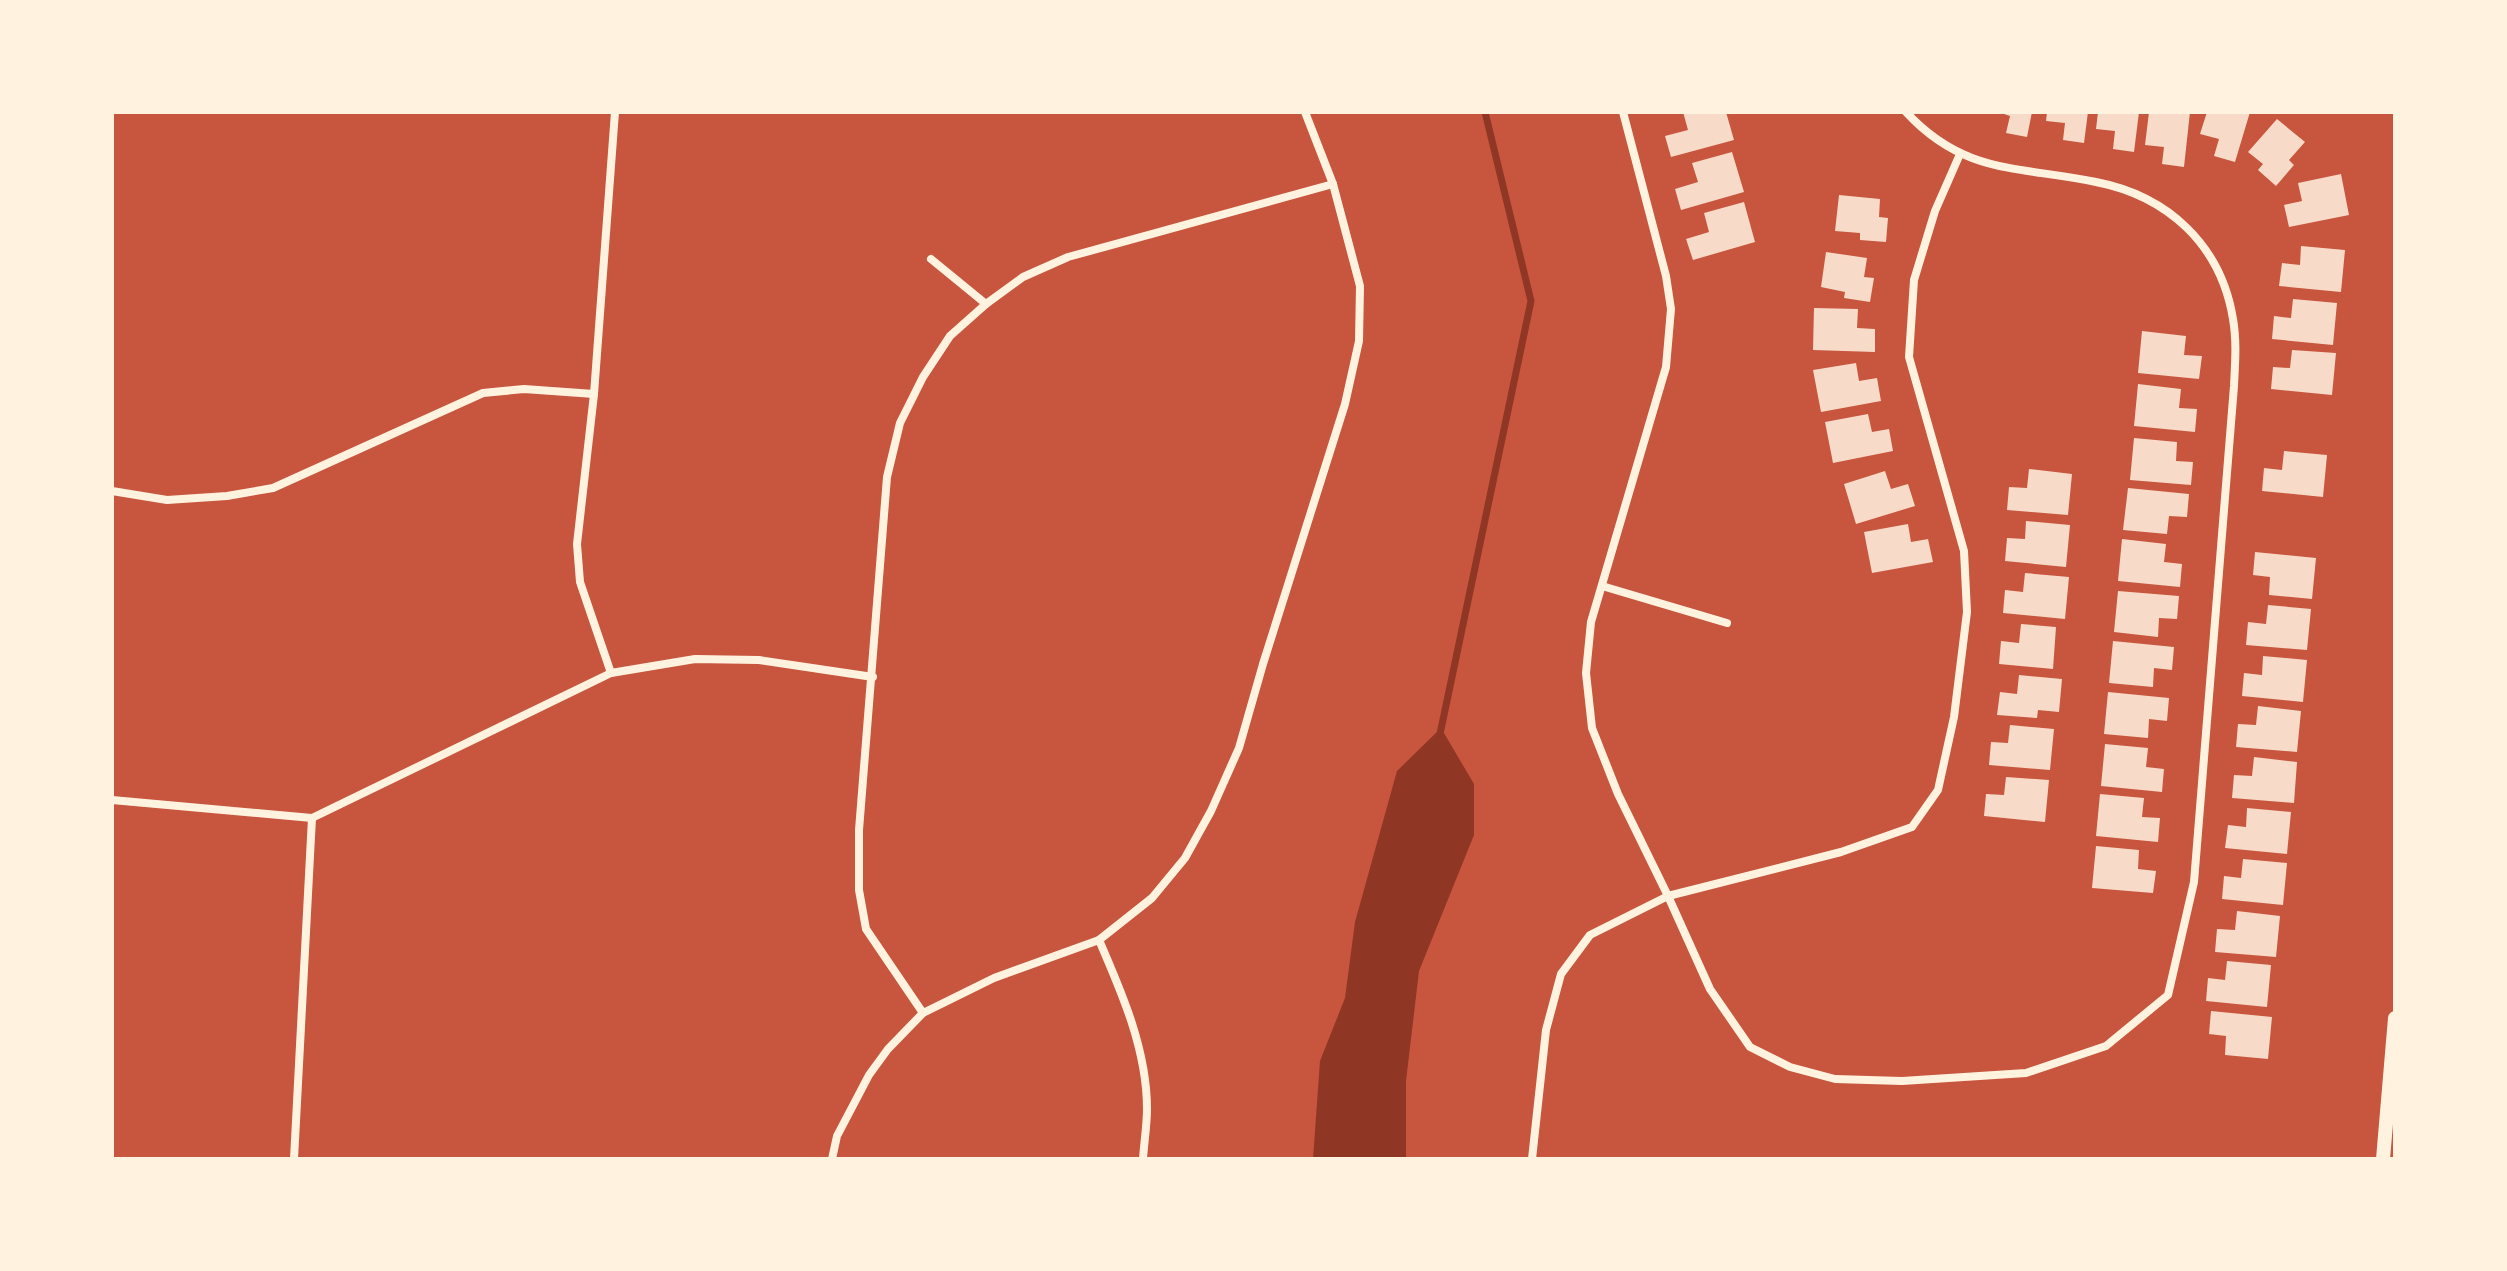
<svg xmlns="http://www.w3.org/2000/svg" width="2507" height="1271" font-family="Signika,sans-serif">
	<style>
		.water { fill: #8f3625 }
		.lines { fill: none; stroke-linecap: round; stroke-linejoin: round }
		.stream { stroke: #8f3625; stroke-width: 7 }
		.building { fill: #f7dbc8 }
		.minor { stroke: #fff3e0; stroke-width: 8 }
		.tertiary { stroke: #fff3e0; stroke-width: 14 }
	</style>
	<rect width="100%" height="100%" fill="#c8553d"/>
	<!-- water -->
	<path class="water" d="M1441,728L1474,784V835L1419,971L1406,1081V1159H1313L1320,1061L1345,998L1355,922L1397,771Z"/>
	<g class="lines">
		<!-- stream -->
		<path class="stream" d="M1440,734L1531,301L1485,112"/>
	</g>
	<!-- building -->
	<g class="building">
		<path d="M1683,112H1726L1734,140L1671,157L1665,136L1688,130Z"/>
		<path d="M1998,112H2032L2027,137L2006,133L2010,116Z"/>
		<path d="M2047,112H2088L2084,143L2063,140L2065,123L2046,121Z"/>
		<path d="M2098,112H2139L2134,152L2113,149L2115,131L2096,129Z"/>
		<path d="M2149,112H2190L2184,167L2162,164L2164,147L2145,145Z"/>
		<path d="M2207,112H2250L2235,162L2214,156L2219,139L2200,134Z"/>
		<path d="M2277,119L2305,142L2289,160L2294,165L2276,186L2258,170L2263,164L2248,152Z"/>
		<path d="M1732,152L1744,192L1681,210L1675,189L1698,182L1692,163Z"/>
		<path d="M2341,174L2349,215L2289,227L2284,205L2302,201L2298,183Z"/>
		<path d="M1839,195L1880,199L1879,217L1888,218L1886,242L1860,240V233L1835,231Z"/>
		<path d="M1744,202L1755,242L1693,260L1686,239L1709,232L1704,213Z"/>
		<path d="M2301,246L2345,250L2341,292L2279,286L2282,263L2300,265Z"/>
		<path d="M1826,252L1867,258L1864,277L1874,278L1870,302L1844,298L1845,292L1821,287Z"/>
		<path d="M2293,299L2337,303L2333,345L2272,339L2274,316L2291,318Z"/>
		<path d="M1814,308L1858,309L1857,328L1875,329V352L1813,350Z"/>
		<path d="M2142,331L2186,336L2184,355L2202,356L2199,379L2138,373Z"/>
		<path d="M2292,350L2336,353L2332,395L2271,389L2273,367L2290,368Z"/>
		<path d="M1856,363L1859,381L1877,378L1881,401L1821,412L1813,370Z"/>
		<path d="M2138,384L2181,389L2179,408L2197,409L2195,432L2134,426Z"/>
		<path d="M1868,414L1872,432L1889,429L1893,451L1833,463L1825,422Z"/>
		<path d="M2134,438L2177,442L2176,461L2193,462L2191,485L2130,480Z"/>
		<path d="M2284,451L2327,455L2323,497L2262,491L2264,468L2282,470Z"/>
		<path d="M2029,469L2072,474L2068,515L2007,510L2009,487L2027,488Z"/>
		<path d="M1885,471L1891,489L1908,484L1915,506L1856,524L1844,484Z"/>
		<path d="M2128,488L2189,494L2187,517L2169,516L2167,534L2123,530Z"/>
		<path d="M2026,521L2070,525L2066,567L2005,561L2007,538L2025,539Z"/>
		<path d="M1908,524L1911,542L1928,539L1933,562L1872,573L1864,532Z"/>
		<path d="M2122,539L2166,544L2164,562L2182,564L2180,587L2118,581Z"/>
		<path d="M2255,552L2316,558L2312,599L2269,595L2270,577L2253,575Z"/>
		<path d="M2025,573L2069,577L2065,619L2003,613L2005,590L2023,592Z"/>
		<path d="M2118,591L2179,596L2177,619L2159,618L2158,637L2114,632Z"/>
		<path d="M2268,605L2311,609L2307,650L2246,645L2248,622L2266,624Z"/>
		<path d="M2021,624L2056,627L2053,669L1999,664L2001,641L2019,643Z"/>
		<path d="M2113,641L2174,647L2172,670L2154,668L2153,687L2109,683Z"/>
		<path d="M2263,656L2307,660L2303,702L2242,696L2244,673L2262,675Z"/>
		<path d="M2019,675L2062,679L2059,712L2038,710L2037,718L1997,715L2000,692L2017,694Z"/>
		<path d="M2108,692L2169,698L2167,721L2149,719L2148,738L2104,734Z"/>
		<path d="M2258,706L2301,711L2297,752L2236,747L2238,724L2256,725Z"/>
		<path d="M2010,725L2054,729L2050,770L1989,765L1991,742L2008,743Z"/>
		<path d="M2105,744L2148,748L2146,767L2164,769L2162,792L2101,786Z"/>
		<path d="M2254,757L2297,762L2294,803L2232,798L2234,775L2252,776Z"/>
		<path d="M2006,777L2049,780L2045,822L1984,816L1986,794L2004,795Z"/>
		<path d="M2100,794L2144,798L2142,817L2160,818L2158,842L2096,836Z"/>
		<path d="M2247,808L2291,812L2287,854L2225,848L2228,825L2246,827Z"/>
		<path d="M2096,846L2139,850L2138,869L2156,871L2153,893L2092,888Z"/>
		<path d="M2243,859L2287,863L2283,905L2222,899L2224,876L2241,878Z"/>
		<path d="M2237,911L2280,916L2276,957L2215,952L2217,929L2235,930Z"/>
		<path d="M2227,961L2271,965L2267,1007L2206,1001L2208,978L2225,980Z"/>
		<path d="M2211,1011L2272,1017L2268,1059L2225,1055L2226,1036L2209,1034Z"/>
	</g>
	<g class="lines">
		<!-- minor -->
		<g class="minor">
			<path d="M1623,112L1666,276L1671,309L1666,367L1591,622L1586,673L1592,728L1618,794L1668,896L1841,852L1912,827L1938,790L1954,717L1967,612L1964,551L1909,357L1914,280L1935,211L1960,154"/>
			<path d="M931,259L986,304"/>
			<path d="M112,491L167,500L227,496L273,488L483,393L524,389L594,394"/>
			<path d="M1602,586L1727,623"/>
			<path d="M611,673L580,582L577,544L594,394L615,112"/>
			<path d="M112,800L312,818L611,673L695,659L759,660L873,677"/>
			<path d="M1099,940C1122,993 1147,1050 1147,1109C1147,1125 1144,1143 1143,1159"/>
			<path d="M923,1013L866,929L859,890V830L887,477L900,423L923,377L950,336L986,304L1023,277L1068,257L1333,184"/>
			<path d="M294,1159L312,818"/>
			<path d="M832,1159L837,1136L869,1075L888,1049L923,1013L994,978L1099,940L1152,898L1185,858L1211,811L1239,748L1263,664L1345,404L1359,341L1360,286L1333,184L1305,112"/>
			<path d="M1532,1159L1546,1030L1561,974L1590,935L1668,896L1710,989L1750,1047L1790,1067L1835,1079L1902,1081L2026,1073L2106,1046L2168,995L2194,882L2234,386C2235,364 2237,342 2233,319C2221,245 2168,196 2096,182C2019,166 1964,175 1906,112"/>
		</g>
		<!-- tertiary -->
		<path class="tertiary" d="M2383,1159L2395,1018"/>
	</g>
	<!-- border -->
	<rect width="2507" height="1271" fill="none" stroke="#fff3e0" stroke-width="228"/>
</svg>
